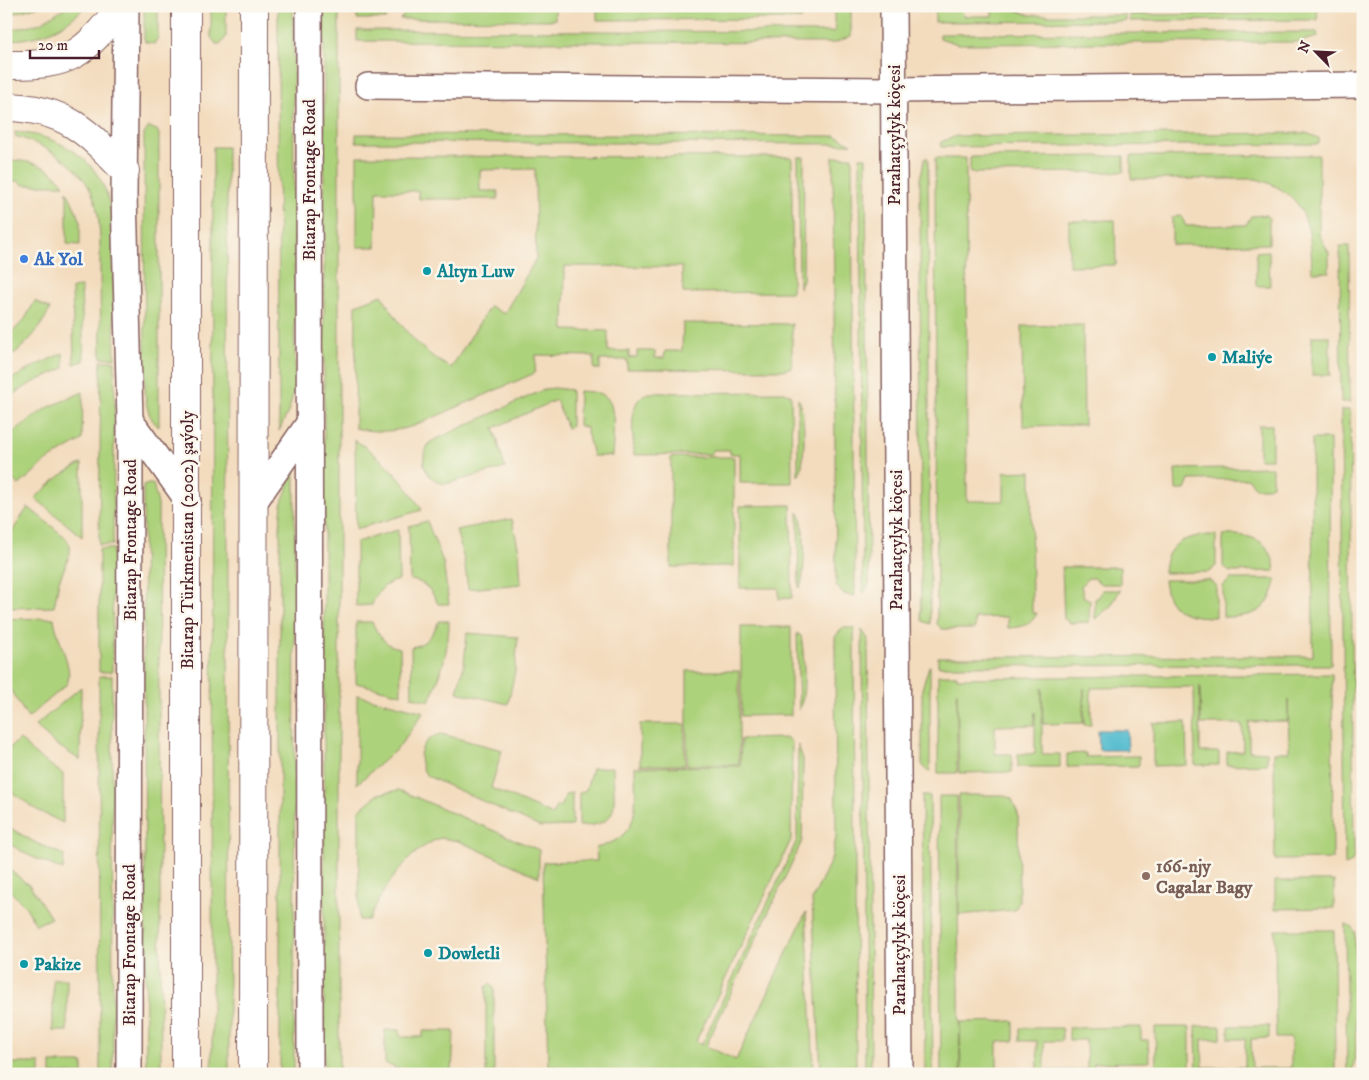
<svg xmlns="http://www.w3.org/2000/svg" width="1369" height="1080" font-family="'IM FELL DW Pica',serif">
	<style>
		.green { fill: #add27b; stroke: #7c7853 }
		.water { fill: #51bbce; stroke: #4e6d7c }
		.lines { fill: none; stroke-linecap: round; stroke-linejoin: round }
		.street-casing { stroke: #85615e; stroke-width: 28 }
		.secondary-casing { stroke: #85615e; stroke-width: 30 }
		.primary-casing { stroke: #85615e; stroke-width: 30 }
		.street { stroke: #fff; stroke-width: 25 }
		.secondary { stroke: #fff; stroke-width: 28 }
		.primary { stroke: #fff; stroke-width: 28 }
		.shop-dot { fill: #3f7fe0; stroke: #fbf7ec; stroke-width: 2 }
		.culture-dot { fill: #0f9aa8; stroke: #fbf7ec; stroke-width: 2 }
		.education-dot { fill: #8d6e63; stroke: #fbf7ec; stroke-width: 2 }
		.labels { text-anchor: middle; stroke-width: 5; stroke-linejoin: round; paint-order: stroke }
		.street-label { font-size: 18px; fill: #4a1f2b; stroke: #fbf7ec }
		.shop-label { font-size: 18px; font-weight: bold; fill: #366cbe; stroke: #fbf7ec; text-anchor: start }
		.culture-label { font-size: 18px; font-weight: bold; fill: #0d838f; stroke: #fbf7ec; text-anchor: start }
		.education-label { font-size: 18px; font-weight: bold; fill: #785e54; stroke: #fbf7ec; text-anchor: start }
	</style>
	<rect width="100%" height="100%" fill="#fbf7ec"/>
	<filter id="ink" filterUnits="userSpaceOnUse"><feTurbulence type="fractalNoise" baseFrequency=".02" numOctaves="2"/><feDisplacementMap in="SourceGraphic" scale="10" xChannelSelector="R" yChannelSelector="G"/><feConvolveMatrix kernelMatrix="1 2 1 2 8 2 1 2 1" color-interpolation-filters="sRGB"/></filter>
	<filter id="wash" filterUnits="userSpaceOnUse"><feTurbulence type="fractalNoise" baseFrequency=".0096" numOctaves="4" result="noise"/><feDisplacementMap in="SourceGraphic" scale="20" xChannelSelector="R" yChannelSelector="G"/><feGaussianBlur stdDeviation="1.12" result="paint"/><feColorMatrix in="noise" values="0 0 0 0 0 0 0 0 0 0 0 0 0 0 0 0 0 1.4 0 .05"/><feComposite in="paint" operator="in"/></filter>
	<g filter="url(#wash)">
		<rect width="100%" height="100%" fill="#f3dcbe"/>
		<!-- green -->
		<g class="green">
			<path d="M6,6H39L12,14L6,12Z"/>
			<path d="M67,6H86C65,28 40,39 10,40V30L41,23Z"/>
			<path d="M144,6H158V38L154,44L145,42L144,38Z"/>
			<path d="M211,6H226V37L221,44H216L211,37Z"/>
			<path d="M278,6H293L295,386L289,410L279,431Z"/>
			<rect x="324" y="6" width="15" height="1068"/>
			<path d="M357,6H398L385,19H357Z"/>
			<path d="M413,6H555V20L400,19Z"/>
			<path d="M597,6H793L802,19L597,20Z"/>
			<path d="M834,6H851V36L835,43L357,41V30L833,32L836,28L834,21Z"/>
			<path d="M935,6H962L963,16H992V6H1006L1030,15H1126V21L935,22Z"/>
			<path d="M1271,6H1317L1318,20L1130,21V15L1250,14Z"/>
			<path d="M1317,32L1318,37L1298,42L958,44L940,38V34Z"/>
			<path d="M149,127L157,130L159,134V427C149,420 146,405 145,393L144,134Z"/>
			<path d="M15,132C57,135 99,158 109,202C114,224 113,248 113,270C114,300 114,329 115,358H101C101,329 100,299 100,270C100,249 101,226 96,205C87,168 49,146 15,136Z"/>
			<path d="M1306,133L1319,138V144L941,147V142L956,136Z"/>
			<path d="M356,134L836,136L852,144L356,142Z"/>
			<path d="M213,147H227L229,1074H212Z"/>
			<path d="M1319,155V234L1329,253V272H1312C1311,225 1307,193 1256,179H1131V156Z"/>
			<path d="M357,156L792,157V292L683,293L682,267L565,266L564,330L608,331V351H629V358L637,357V351H655V358H664L665,351H682L683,323L792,324V367L783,370L627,369V360H600V369H594V356L536,355L535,373L414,426C393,432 376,433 355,428L356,305L382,295C400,326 419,351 451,368L490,306L504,314L536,259L535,169L480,170V191H498V199H419L418,191H377L376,247H357Z"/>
			<path d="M1124,156V172L970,173V157Z"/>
			<path d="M798,157H804L803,280L799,288Z"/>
			<path d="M833,157H852L855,596L843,594L836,585Z"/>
			<path d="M860,157H866L869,583L867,589L863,593Z"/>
			<path d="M925,158H928L930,624L923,621L921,615L920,179Z"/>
			<path d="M935,158H966L967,501H1004V472L1031,471L1032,613H1037C1031,626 1022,627 1008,628V617L975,618V629H942L937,624Z"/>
			<path d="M6,160C31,161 49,164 64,185H24L18,181H6Z"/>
			<path d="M67,191L80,219V245L67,244Z"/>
			<path d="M1265,215L1269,218V244L1172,245V217L1181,216L1186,226L1246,225L1251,216Z"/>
			<path d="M1115,220L1116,265L1069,266V221Z"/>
			<path d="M1340,246H1349L1350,402H1341Z"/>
			<path d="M1269,251L1270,286H1256V252Z"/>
			<path d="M81,287L84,361L74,364L72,288Z"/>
			<path d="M35,301L50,309C40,329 26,347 6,359V339L25,319Z"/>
			<path d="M1083,325L1084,425L1023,426L1022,326Z"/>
			<rect x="1312" y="336" width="18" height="39"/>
			<path d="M63,353L64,368L30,384L8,398L6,382L37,365Z"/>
			<path d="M101,361H115L113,545H99Z"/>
			<path d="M554,388L571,390V427L567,428L556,400L494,428L505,468L445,484C423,478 418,460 430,442L545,389Z"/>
			<path d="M579,391C587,392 599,391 606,397C617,406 613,442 612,456H593L586,428L578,425Z"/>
			<path d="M83,392L82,440L48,460L19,485L6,474V437L45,409Z"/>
			<path d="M648,393L784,392L791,395L792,483H740V454H730V450H712V454L634,455C634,436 626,400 648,393Z"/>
			<path d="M798,399C806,406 806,469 798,476Z"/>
			<path d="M1341,410H1350L1354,854L1352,862L1345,865Z"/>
			<rect x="1259" y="425" width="13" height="34"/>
			<path d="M1312,439H1330L1331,665L938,666V657L1313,656Z"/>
			<path d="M355,440C383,458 405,482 422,510L356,529Z"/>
			<path d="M671,457H734V566L671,567Z"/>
			<path d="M82,463V537L35,498L60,476Z"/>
			<path d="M1272,467V485L1266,488H1255L1249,479L1189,480L1185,490H1176L1175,469Z"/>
			<path d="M293,473H295L294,1074H280V527L282,502Z"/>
			<path d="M148,484H153L158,504L161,1074H146L143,486Z"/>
			<path d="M791,505L792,598L779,599V588H740V506Z"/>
			<path d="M28,507L65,537L70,545V554L59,581L54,607L6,608V541Z"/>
			<path d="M798,512C806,518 806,582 799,588Z"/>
			<path d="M512,519L519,551L521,584L468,589L464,560L456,530Z"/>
			<path d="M427,521L443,562L449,604H438C432,591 425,581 410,580L409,526Z"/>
			<path d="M398,530L399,580C384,583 377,592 372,605L356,606V542Z"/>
			<path d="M1216,535V566L1209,572L1164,573C1165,541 1189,535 1216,535Z"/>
			<path d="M1223,535C1251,534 1272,539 1275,571L1230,572L1223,566Z"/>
			<path d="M99,549H113L112,672H99Z"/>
			<path d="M1062,567H1120V584H1101L1094,578H1088L1081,586L1084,597L1090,600L1089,622L1071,623L1064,619Z"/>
			<path d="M1230,579H1275L1276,581C1269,613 1253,617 1223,617V586Z"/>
			<path d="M1164,580H1209L1216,586V617C1188,617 1167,613 1164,580Z"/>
			<path d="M1102,590H1120L1111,606L1095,619V599L1099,597Z"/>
			<path d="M54,618C56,639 76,671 66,685L28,718L6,683V619Z"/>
			<path d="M439,621H449C449,648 441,677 429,701L412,697L411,647C426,645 433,634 439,621Z"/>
			<path d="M372,622C378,635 385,646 400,648L401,694L356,683V622Z"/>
			<path d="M741,627H791V715L741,716Z"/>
			<path d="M842,628H854L856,1071L821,1072L812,900L831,860L836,838L835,637Z"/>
			<path d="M862,630L868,639L871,1068L868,1073H865Z"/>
			<path d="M467,633L518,637L515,671L508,704L457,692L464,664Z"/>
			<path d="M797,633L801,636C804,652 807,696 799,710Z"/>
			<path d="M929,666H930V771H927L922,764V689Z"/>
			<rect x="687" y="671" width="52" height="94"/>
			<path d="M1332,674L1333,859L1275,860L1274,752H1289L1288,700V721L1249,722V751L1267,752V764L1227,765V752L1243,751L1242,724H1201L1200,686V752H1219V765H1195L1194,687L1091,688V725H1084V688L1083,723L1043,724L1042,688V754H1060V767H1018V754H1035V712L1034,725L995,726V754H1012V772L959,773L957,691V773H938V675H957V678Z"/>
			<path d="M99,676H112L113,1074H100Z"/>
			<path d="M81,687L80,760L54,743L35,726Z"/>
			<path d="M357,695L424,712L398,748L357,784Z"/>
			<path d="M1186,722L1187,765L1153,766V723Z"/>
			<rect x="640" y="724" width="45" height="41"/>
			<path d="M441,734L502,750L491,788L553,815L557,806L560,807L566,794L572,793V826L540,827L427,776C414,758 420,739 441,734Z"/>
			<path d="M20,739L33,753L63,774V823L37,810L6,788V751Z"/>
			<path d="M741,739L788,738L792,742L791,840L696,1041L702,1044L797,840L798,745L803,759L802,841L706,1046L736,1060L806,912L814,1072L558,1074L557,1066H548L543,862L597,861L596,848C643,836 635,806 635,767L740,766Z"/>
			<path d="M1086,753V757L1139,756V766L1067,767V754Z"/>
			<path d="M613,767C613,802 624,826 579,826V793L586,790L592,768Z"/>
			<path d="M399,790L539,850V877L459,841L440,838C407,851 383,888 369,920H359V810L378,794Z"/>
			<path d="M959,795H1003L1012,799L1018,814L1019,901L1015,910L959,915Z"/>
			<path d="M922,796H930L933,1074H925Z"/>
			<path d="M939,796H957L960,1074H941Z"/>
			<path d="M10,828L36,843L64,855L63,870L30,856L6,842V833Z"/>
			<path d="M6,867L30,886L51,918L36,925L26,907L6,887Z"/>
			<path d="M1275,881H1334V908L1275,909Z"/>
			<path d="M1345,924L1351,926L1355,932L1356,1050L1352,1074H1347Z"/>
			<path d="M1275,930H1334L1335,1074H1291V1038H1276Z"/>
			<rect x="53" y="979" width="14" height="52"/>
			<path d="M490,983L494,987V1074H486V987Z"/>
			<path d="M1014,1021V1041L997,1042V1070L1038,1069L1037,1041H1020V1028H1062V1041H1044L1045,1071L1087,1070L1086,1040H1069V1028L1141,1027V1040H1148L1149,1062L1094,1063L1093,1074H961L960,1022Z"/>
			<path d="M1196,1026H1221V1039H1202L1203,1074H1197Z"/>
			<path d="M1229,1026H1269V1038L1251,1039L1252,1068H1290V1074H1203V1067H1245V1039H1229Z"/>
			<path d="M1155,1027H1190V1069L1156,1070Z"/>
			<path d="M385,1030H400V1037H423V1031H454L452,1074H408L385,1063Z"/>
			<rect x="6" y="1063" width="34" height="11"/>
			<rect x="51" y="1063" width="32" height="11"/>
		</g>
		<!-- water -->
		<path class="water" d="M1098,730H1127L1128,750H1099Z"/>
	</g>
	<g filter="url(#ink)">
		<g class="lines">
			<!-- street casing -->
			<g class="street-casing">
				<g id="street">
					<path d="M126,6L124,195L130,420L129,1074"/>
					<path d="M309,6L310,1074"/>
					<path d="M893,6L900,1074"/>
					<path d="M368,86L893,90L1363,85"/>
					<path d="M130,420L188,501"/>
					<path d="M255,501L309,423"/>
				</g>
			</g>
			<!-- secondary casing -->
			<g class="secondary-casing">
				<g id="secondary">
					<path d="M6,65C70,66 83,56 121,6"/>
					<path d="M6,107C65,108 87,131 125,171"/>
				</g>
			</g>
			<!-- primary casing -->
			<g class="primary-casing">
				<g id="primary">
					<path d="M186,6V1074"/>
					<path d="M253,1074L254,6"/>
				</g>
			</g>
			<!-- street -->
			<use href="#street" class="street"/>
			<!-- secondary -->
			<use href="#secondary" class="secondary"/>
			<!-- primary -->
			<use href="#primary" class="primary"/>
		</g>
	</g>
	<!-- markers -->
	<circle class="shop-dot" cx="24" cy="259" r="5"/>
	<g class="culture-dot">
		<circle cx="427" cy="271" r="5"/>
		<circle cx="1212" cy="357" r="5"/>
		<circle cx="428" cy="953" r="5"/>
		<circle cx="24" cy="964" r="5"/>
	</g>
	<circle class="education-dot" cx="1146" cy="876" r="5"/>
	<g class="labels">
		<!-- street labels -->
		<g class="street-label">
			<text transform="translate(894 135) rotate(-90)" y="6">Parahatçylyk köçesi</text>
			<text transform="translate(309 180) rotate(-90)" y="6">Bitarap Frontage Road</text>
			<text transform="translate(130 540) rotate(-90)" y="6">Bitarap Frontage Road</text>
			<text transform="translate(187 540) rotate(-90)" y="6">Bitarap Türkmenistan (2002) şaýoly</text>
			<text transform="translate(896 540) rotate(-90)" y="6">Parahatçylyk köçesi</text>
			<text transform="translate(129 945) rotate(-90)" y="6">Bitarap Frontage Road</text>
			<text transform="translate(899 945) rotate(-90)" y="6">Parahatçylyk köçesi</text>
		</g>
		<!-- shop labels -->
		<g class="shop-label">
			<text x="34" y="265">Ak Yol</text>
		</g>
		<!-- culture labels -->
		<g class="culture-label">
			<text x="437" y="277">Altyn Luw</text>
			<text x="1222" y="363">Maliýe</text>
			<text x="438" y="959">Dowletli</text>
			<text x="34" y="970">Pakize</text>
		</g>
		<!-- education labels -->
		<g class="education-label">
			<text x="1156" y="872">166-njy<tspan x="1156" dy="21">Cagalar Bagy</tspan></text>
		</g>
	</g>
	<!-- margin -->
	<rect width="1369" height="1080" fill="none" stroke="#fbf7ec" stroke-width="25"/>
	<!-- north arrow -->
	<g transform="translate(1316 52) rotate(294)" stroke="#fbf7ec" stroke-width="4" paint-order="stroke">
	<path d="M0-4L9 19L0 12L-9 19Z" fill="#4a1f2b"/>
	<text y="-8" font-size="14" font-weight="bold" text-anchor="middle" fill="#4a1f2b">N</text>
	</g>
	<!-- scale -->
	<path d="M30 50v8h69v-8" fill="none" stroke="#4a1f2b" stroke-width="2.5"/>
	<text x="38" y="50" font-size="15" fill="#4a1f2b" stroke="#fbf7ec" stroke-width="4" paint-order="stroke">20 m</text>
</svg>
